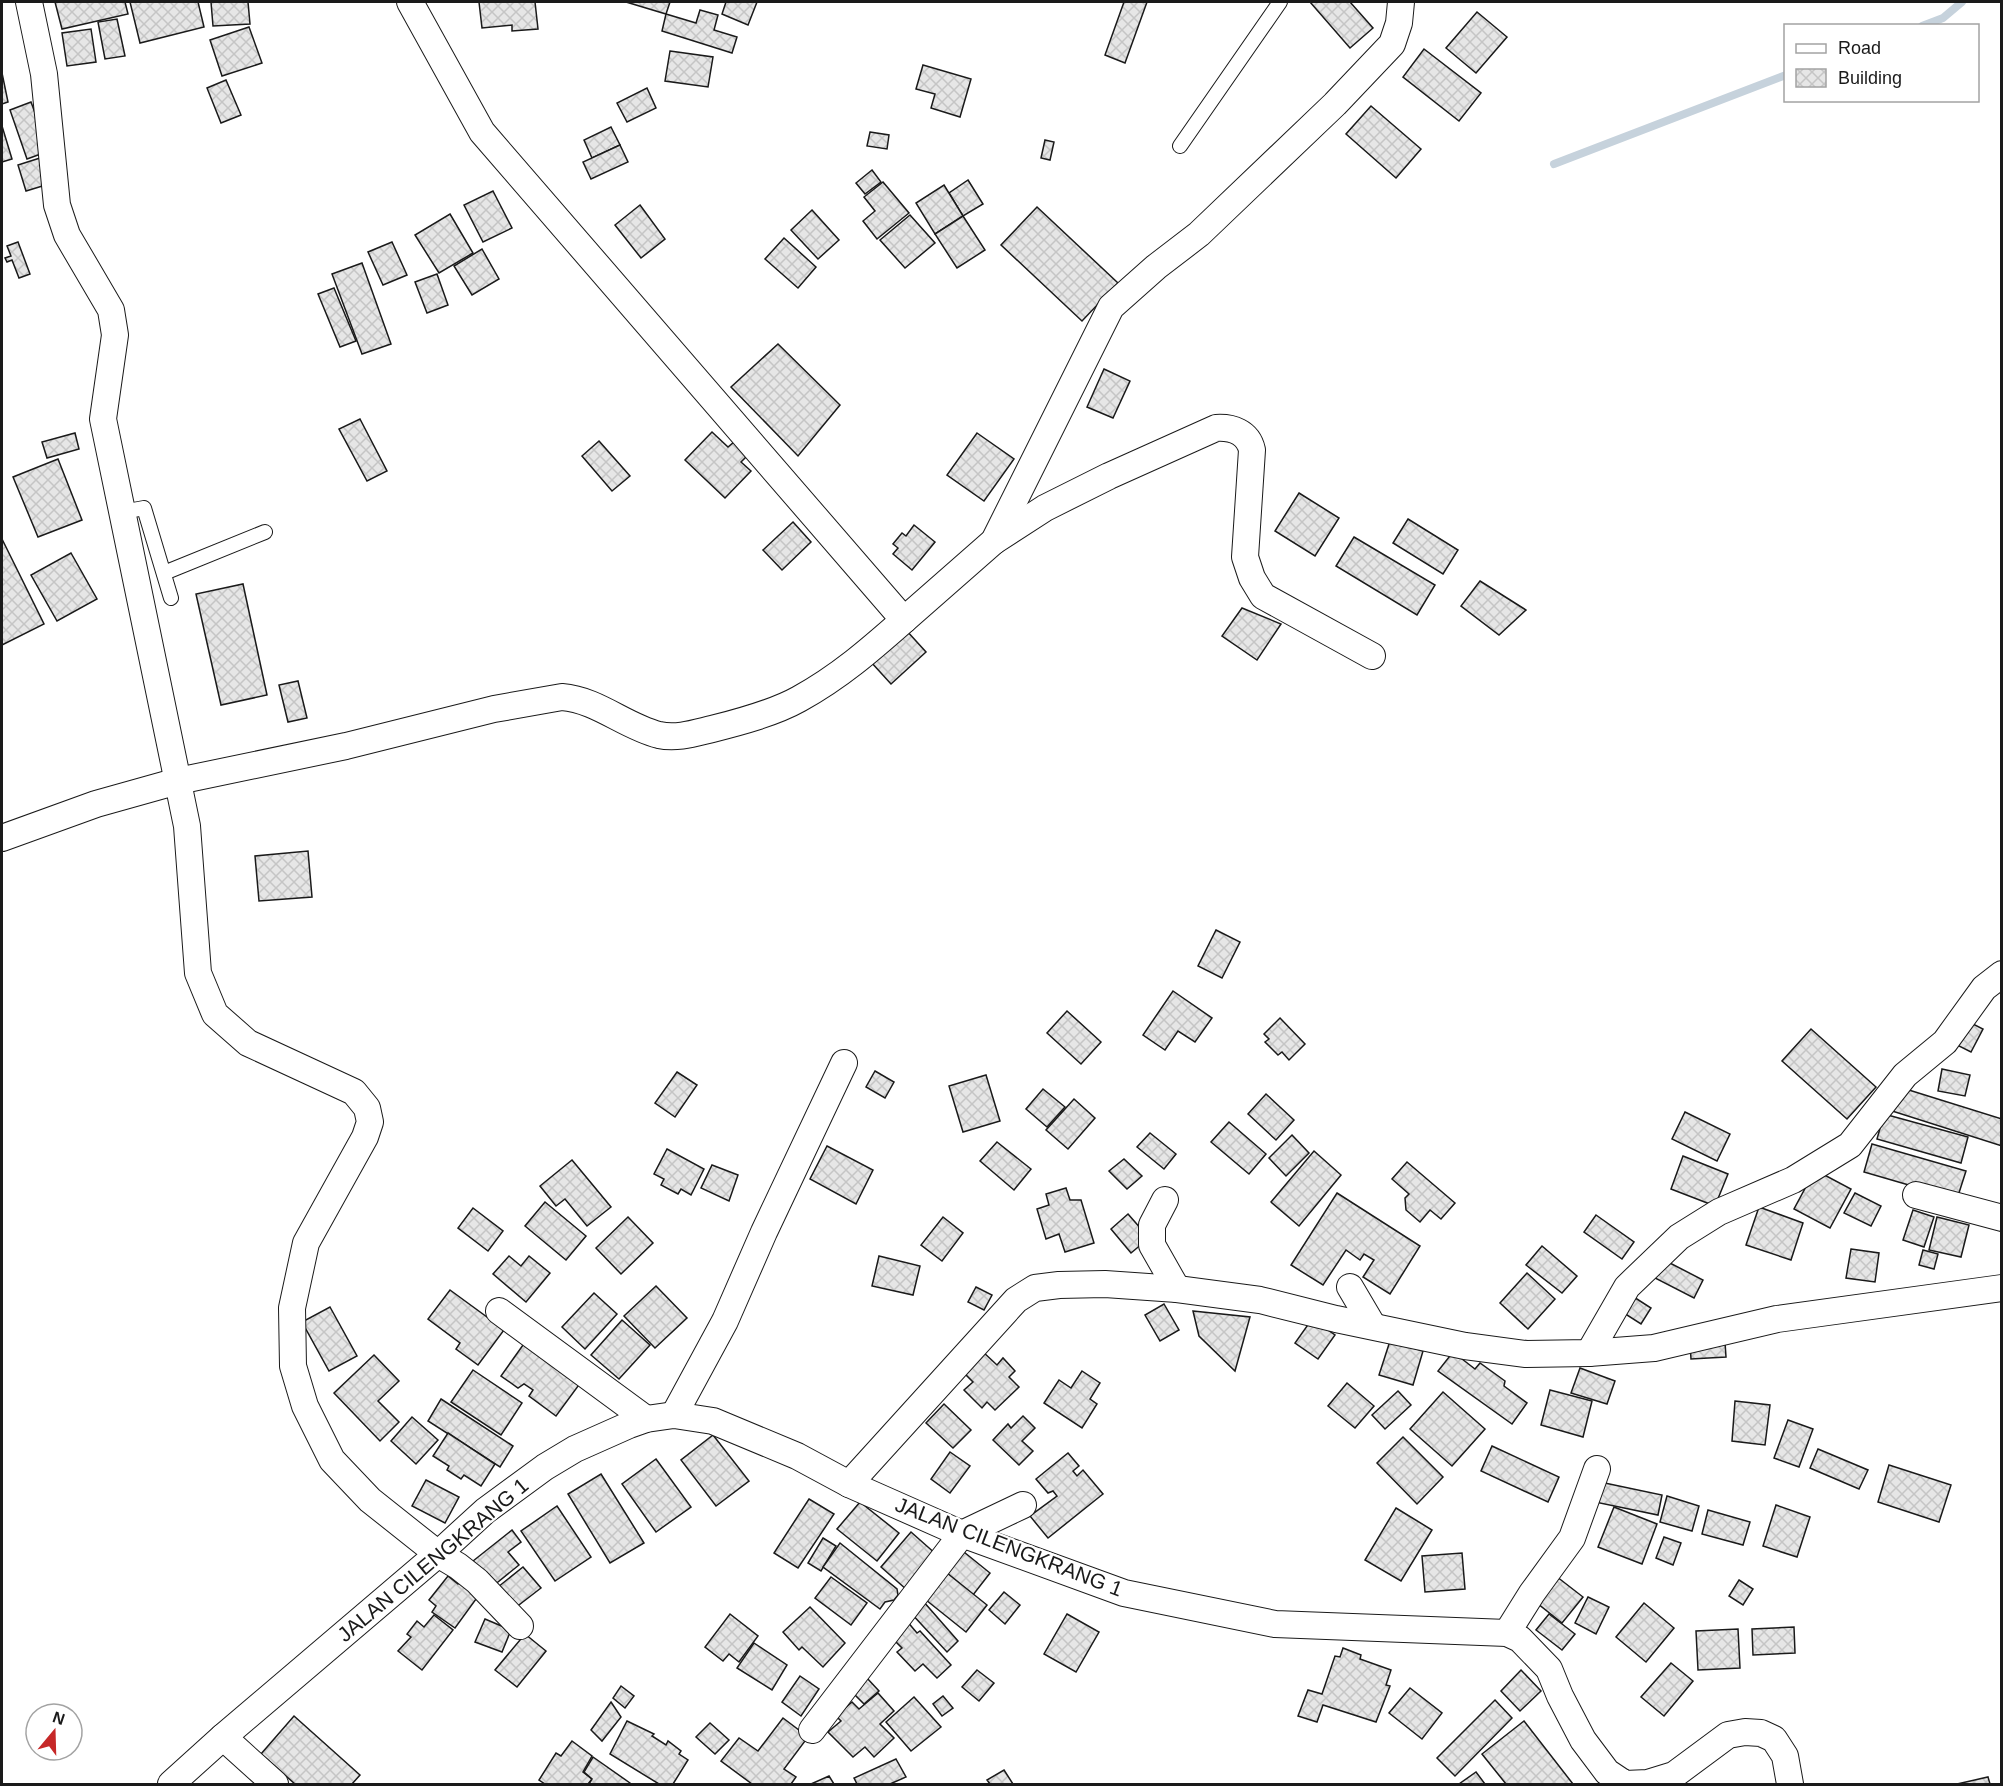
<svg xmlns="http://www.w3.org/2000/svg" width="2003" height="1786" font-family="Helvetica,sans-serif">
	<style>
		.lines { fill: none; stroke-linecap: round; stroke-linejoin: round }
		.stream { stroke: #c6d2dc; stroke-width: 8 }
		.building { fill: url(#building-cross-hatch); stroke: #1a1a1a; stroke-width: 1.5 }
		.service-casing { stroke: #1a1a1a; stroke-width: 16 }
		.minor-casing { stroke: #1a1a1a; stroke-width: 28 }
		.service { stroke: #fff; stroke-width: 14 }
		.minor { stroke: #fff; stroke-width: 26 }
		.labels { text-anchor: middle; stroke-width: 4.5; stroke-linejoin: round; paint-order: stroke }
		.street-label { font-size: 21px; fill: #1a1a1a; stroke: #fff }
	</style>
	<defs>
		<pattern id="building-cross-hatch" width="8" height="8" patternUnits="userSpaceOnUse" patternTransform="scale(1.5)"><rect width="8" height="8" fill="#e6e6e6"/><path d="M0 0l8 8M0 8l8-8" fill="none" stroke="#c5c5c5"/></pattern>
	</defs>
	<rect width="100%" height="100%" fill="#fff"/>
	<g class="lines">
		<!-- stream -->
		<g class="stream">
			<path d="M1922,26L1943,18L1962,2"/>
			<path d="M1554,164L1786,75"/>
		</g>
	</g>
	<!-- building -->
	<g class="building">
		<path d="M55,2H125L128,14L62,29Z"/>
		<path d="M130,2H198L204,27L140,43Z"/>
		<path d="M211,2H248L250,24L213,26Z"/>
		<path d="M479,2H535L538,29L512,31V25L482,28Z"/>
		<path d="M626,2H670L666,14Z"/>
		<path d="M723,2H757L748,25L722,14L726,2Z"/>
		<path d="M1124,2H1147L1125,63L1105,55Z"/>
		<path d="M1310,2H1350L1373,28L1350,48Z"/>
		<path d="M700,10L718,15L714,30L737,37L732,53L662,31L666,14L696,23Z"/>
		<path d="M1477,12L1507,37L1476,73L1446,48Z"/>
		<path d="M117,19L125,56L105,59L98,22Z"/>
		<path d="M249,27L262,63L222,76L210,40Z"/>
		<path d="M91,29L96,62L67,66L62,33Z"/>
		<path d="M1424,49L1481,93L1459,121L1403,77Z"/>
		<path d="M670,51L713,57L708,87L665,81Z"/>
		<path d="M923,65L971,79L960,117L931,108L935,94L916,89Z"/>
		<path d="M2,73L8,102L2,104Z"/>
		<path d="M226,80L241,115L221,123L207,88Z"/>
		<path d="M647,88L656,108L627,122L617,103Z"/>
		<path d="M31,102L49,151L27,159L10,110Z"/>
		<path d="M1371,106L1421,149L1396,178L1346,134Z"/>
		<path d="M2,126L12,159L2,162Z"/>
		<path d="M611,127L620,145L592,158L584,140Z"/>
		<path d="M870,132L889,135L887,149L867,146Z"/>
		<path d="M1045,140L1054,142L1050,160L1041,158Z"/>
		<path d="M620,145L628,162L591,179L583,162Z"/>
		<path d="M40,158L49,184L26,191L18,165Z"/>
		<path d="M872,170L881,182L865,194L856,183Z"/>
		<path d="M968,180L983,204L963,216L949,193Z"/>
		<path d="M883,182L909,213L877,239L863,221L875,211L864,197Z"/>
		<path d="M944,185L963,216L935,234L916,203Z"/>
		<path d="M493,191L512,228L483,242L464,205Z"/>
		<path d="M640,205L665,239L641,258L615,225Z"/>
		<path d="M1037,207L1118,283L1082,321L1001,245Z"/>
		<path d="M812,210L839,240L818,259L791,230Z"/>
		<path d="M450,214L473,253L439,273L415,235Z"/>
		<path d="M910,215L935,243L905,268L880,240Z"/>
		<path d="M963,216L985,250L957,268L935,234Z"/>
		<path d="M784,238L816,267L798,288L765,259Z"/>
		<path d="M18,242L30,274L19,278L12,260L7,262L5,258L11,256L7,246Z"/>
		<path d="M392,242L407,275L383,285L368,252Z"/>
		<path d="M482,249L499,279L472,295L454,266Z"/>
		<path d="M362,263L391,344L362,354L332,274Z"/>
		<path d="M437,274L448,305L427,313L415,282Z"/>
		<path d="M334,288L356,341L340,347L318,294Z"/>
		<path d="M778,344L840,405L798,456L731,387Z"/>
		<path d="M1104,369L1130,381L1113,418L1087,407Z"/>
		<path d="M360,419L387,471L367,481L339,429Z"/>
		<path d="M712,432L728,447L734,442L748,455L741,462L751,471L725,498L685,460Z"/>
		<path d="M75,433L79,449L47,458L42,442Z"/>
		<path d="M977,433L1014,459L984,501L947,475Z"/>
		<path d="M599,441L630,476L612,491L582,456Z"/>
		<path d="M58,459L82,520L38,537L13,477Z"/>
		<path d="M1299,493L1339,518L1315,556L1275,531Z"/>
		<path d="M1408,519L1458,550L1443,574L1393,543Z"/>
		<path d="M793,522L811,542L782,570L763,550Z"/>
		<path d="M914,525L935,542L912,570L893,554L898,548L893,544L902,533L906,536Z"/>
		<path d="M1354,537L1435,585L1417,615L1336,566Z"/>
		<path d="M2,539L44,624L2,645Z"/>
		<path d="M71,553L97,599L57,621L31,575Z"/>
		<path d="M1480,581L1526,610L1499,635L1461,606Z"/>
		<path d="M243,584L267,695L221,705L196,594Z"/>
		<path d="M1242,608L1281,624L1257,660L1222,636Z"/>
		<path d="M906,630L926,652L891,684L871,662Z"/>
		<path d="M298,681L307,718L288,722L279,685Z"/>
		<path d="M308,851L312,897L259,901L255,856Z"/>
		<path d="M1216,930L1240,942L1222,978L1198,966Z"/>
		<path d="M1173,991L1212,1018L1195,1042L1178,1031L1165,1050L1143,1035Z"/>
		<path d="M1067,1011L1101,1042L1081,1064L1047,1033Z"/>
		<path d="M1280,1018L1305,1044L1289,1060L1282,1052L1278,1055L1265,1042L1269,1039L1264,1034Z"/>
		<path d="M1969,1022L1983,1029L1971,1052L1957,1045Z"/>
		<path d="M1811,1029L1876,1087L1847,1119L1782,1061Z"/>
		<path d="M1942,1069L1970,1075L1965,1096L1938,1091Z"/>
		<path d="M875,1071L894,1082L885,1098L866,1087Z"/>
		<path d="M677,1072L697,1085L675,1117L655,1103Z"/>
		<path d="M986,1075L1000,1121L963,1132L949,1086Z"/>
		<path d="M1896,1086L2002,1119V1146L1889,1110Z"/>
		<path d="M1043,1089L1065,1107L1047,1127L1026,1109Z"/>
		<path d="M1266,1094L1294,1120L1276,1140L1248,1114Z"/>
		<path d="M1074,1099L1095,1118L1068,1149L1046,1130Z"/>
		<path d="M1685,1112L1730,1134L1717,1161L1672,1139Z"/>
		<path d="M1884,1114L1968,1137L1961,1163L1877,1139Z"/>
		<path d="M1229,1122L1266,1154L1249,1174L1211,1142Z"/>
		<path d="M1150,1133L1176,1154L1164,1169L1137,1147Z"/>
		<path d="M1292,1135L1309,1153L1286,1176L1269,1158Z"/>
		<path d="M997,1142L1031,1169L1014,1190L980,1161Z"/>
		<path d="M1872,1144L1966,1171L1957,1199L1864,1172Z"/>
		<path d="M827,1146L873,1170L856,1204L810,1179Z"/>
		<path d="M667,1149L704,1169L691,1195L681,1189L678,1194L661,1185L664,1179L654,1174Z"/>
		<path d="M1314,1151L1341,1175L1299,1226L1271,1202Z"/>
		<path d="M1683,1156L1728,1174L1715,1206L1671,1189Z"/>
		<path d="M1124,1159L1142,1176L1127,1189L1109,1171Z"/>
		<path d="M572,1160L611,1207L587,1226L565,1199L556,1206L540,1186Z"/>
		<path d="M1407,1162L1455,1203L1441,1219L1430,1210L1420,1222L1406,1210L1405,1198L1409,1194L1392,1179Z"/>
		<path d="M712,1165L738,1175L729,1201L701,1188Z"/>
		<path d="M1815,1170L1851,1189L1830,1228L1794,1209Z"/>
		<path d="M1066,1188L1070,1200H1081L1094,1243L1065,1252L1059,1234L1046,1239L1037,1209L1049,1205L1046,1194Z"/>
		<path d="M1337,1193L1420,1246L1390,1294L1363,1277L1374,1260L1364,1254L1360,1260L1346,1250L1323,1285L1291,1265Z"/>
		<path d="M1855,1193L1881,1206L1871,1226L1844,1213Z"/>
		<path d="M545,1202L586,1236L566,1260L525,1226Z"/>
		<path d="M1759,1207L1803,1223L1791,1260L1746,1245Z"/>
		<path d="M473,1208L503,1231L488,1251L458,1228Z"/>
		<path d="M1913,1210L1934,1217L1924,1247L1903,1240Z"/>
		<path d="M1128,1214L1149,1238L1131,1253L1111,1229Z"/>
		<path d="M1596,1215L1634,1242L1622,1259L1584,1232Z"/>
		<path d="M628,1217L653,1243L621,1274L596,1248Z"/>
		<path d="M943,1217L963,1233L942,1261L921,1245Z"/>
		<path d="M1937,1217L1969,1225L1961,1257L1929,1250Z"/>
		<path d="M1542,1246L1577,1276L1562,1293L1526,1265Z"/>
		<path d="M1851,1249L1879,1253L1875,1282L1846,1278Z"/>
		<path d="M1923,1250L1938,1254L1934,1269L1919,1265Z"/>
		<path d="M509,1256L521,1266L529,1256L550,1273L526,1302L493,1274Z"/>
		<path d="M879,1256L920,1266L913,1295L872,1286Z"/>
		<path d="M1664,1260L1703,1280L1694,1298L1655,1278Z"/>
		<path d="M1527,1273L1555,1299L1528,1329L1500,1303Z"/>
		<path d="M656,1286L687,1318L655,1348L624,1316Z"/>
		<path d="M976,1287L992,1295L984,1310L968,1302Z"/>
		<path d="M450,1290L487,1317L490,1313L507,1326L478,1365L456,1349L460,1343L428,1319Z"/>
		<path d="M1626,1292L1651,1308L1641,1324L1616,1308Z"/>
		<path d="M594,1293L617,1314L585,1349L562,1327Z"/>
		<path d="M1164,1304L1179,1330L1160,1341L1145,1315Z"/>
		<path d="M330,1307L357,1356L329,1371L302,1322Z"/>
		<path d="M1193,1311L1250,1317L1235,1371L1199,1336Z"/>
		<path d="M1312,1319L1335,1335L1318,1359L1295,1343Z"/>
		<path d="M622,1320L650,1345L619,1379L591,1355Z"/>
		<path d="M528,1338L584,1378L556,1416L529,1396L533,1390L524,1384L518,1388L501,1376Z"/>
		<path d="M1390,1341L1423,1351L1413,1385L1379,1375Z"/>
		<path d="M1725,1342L1726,1357L1691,1359L1690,1344Z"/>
		<path d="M982,1351L997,1365L1003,1358L1015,1371L1009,1377L1019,1387L995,1410L987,1402L982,1408L964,1390L973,1382L962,1371Z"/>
		<path d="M1453,1352L1475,1369L1480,1363L1505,1381L1504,1386L1527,1403L1512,1424L1438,1371Z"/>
		<path d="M374,1355L399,1381L378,1401L399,1422L380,1441L334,1393Z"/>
		<path d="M1580,1368L1615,1381L1607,1404L1571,1393Z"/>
		<path d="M473,1370L522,1403L501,1435L451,1402Z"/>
		<path d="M1082,1371L1100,1383L1090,1399L1097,1404L1082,1428L1044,1403L1059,1380L1071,1388Z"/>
		<path d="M1347,1383L1374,1406L1355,1428L1328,1406Z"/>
		<path d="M1550,1390L1592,1401L1583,1437L1541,1425Z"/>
		<path d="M1398,1391L1411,1405L1385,1429L1372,1415Z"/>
		<path d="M1443,1392L1485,1429L1452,1466L1410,1429Z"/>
		<path d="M441,1399L513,1446L500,1467L428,1421Z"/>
		<path d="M1735,1401L1770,1405L1765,1445L1732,1441Z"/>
		<path d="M944,1404L971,1430L953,1448L926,1423Z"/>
		<path d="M1023,1416L1035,1428L1022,1441L1033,1451L1019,1465L993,1440L1008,1424L1011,1428Z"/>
		<path d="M412,1417L438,1440L416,1464L391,1441Z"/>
		<path d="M1788,1420L1813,1429L1799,1467L1774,1458Z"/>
		<path d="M448,1433L495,1464L481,1486L464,1475L461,1479L447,1470L449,1466L433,1456Z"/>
		<path d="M713,1435L749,1481L716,1506L681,1460Z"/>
		<path d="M1403,1437L1443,1477L1417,1504L1377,1463Z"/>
		<path d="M1492,1446L1559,1477L1548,1502L1481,1471Z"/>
		<path d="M1818,1449L1868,1470L1859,1489L1810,1468Z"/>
		<path d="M950,1452L970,1466L950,1493L931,1479Z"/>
		<path d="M1068,1453L1079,1466L1073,1471L1077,1476L1083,1470L1103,1494L1048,1538L1030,1516L1057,1496L1053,1491L1048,1493L1036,1479Z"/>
		<path d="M656,1459L691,1507L656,1532L622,1484Z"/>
		<path d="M1889,1465L1951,1485L1939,1522L1878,1502Z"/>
		<path d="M601,1474L644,1543L610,1563L568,1494Z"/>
		<path d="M426,1480L459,1497L445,1523L412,1506Z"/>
		<path d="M1600,1482L1662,1495L1658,1515L1595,1502Z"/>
		<path d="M1667,1496L1699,1506L1692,1531L1660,1522Z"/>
		<path d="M809,1499L834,1514L798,1568L774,1553Z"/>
		<path d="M860,1502L899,1533L877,1561L837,1529Z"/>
		<path d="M1776,1505L1810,1517L1797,1557L1763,1546Z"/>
		<path d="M557,1506L591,1557L555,1581L521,1531Z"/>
		<path d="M1614,1507L1657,1524L1642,1564L1598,1547Z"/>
		<path d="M1396,1508L1432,1530L1401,1581L1365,1560Z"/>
		<path d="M1708,1510L1750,1522L1743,1545L1702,1534Z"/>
		<path d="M512,1530L521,1542L508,1552L519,1565L493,1586L473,1561Z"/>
		<path d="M911,1532L937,1555L907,1590L881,1567Z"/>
		<path d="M1664,1537L1681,1543L1673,1565L1656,1558Z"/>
		<path d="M823,1538L836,1546L821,1571L808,1563Z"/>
		<path d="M840,1543L897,1589L898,1595L894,1600L885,1602L880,1609L823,1567Z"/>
		<path d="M959,1548L990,1573L973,1595L942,1569Z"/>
		<path d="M1462,1553L1465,1589L1425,1592L1422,1556Z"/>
		<path d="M523,1567L541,1588L515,1608L498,1587Z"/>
		<path d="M942,1569L987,1605L966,1632L921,1596Z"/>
		<path d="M1552,1573L1583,1597L1562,1623L1532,1599Z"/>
		<path d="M448,1576L458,1584L461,1581L479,1595L455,1628L432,1612L436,1606L429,1600Z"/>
		<path d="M831,1577L867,1603L851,1625L815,1598Z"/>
		<path d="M1739,1580L1753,1589L1743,1605L1729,1596Z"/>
		<path d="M1004,1592L1020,1605L1005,1624L989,1610Z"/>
		<path d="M1588,1597L1609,1607L1596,1634L1575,1623Z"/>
		<path d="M923,1601L958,1641L947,1652L910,1612Z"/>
		<path d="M1644,1603L1674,1628L1646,1662L1616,1637Z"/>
		<path d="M810,1607L845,1643L823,1667L802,1647L799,1650L783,1632Z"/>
		<path d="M730,1614L758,1636L739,1662L729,1654L723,1661L705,1647Z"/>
		<path d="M1067,1614L1099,1632L1076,1672L1044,1654Z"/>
		<path d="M1549,1614L1575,1634L1562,1650L1536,1630Z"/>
		<path d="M434,1615L453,1630L422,1670L398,1651L411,1637L407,1634L417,1621L424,1627Z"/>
		<path d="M485,1619L511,1630L502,1652L475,1642Z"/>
		<path d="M906,1620L917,1633L920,1631L951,1665L937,1678L923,1664L915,1671L897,1652L902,1648L889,1635Z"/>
		<path d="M1794,1627L1795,1653L1753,1655L1752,1629Z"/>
		<path d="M1738,1629L1740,1668L1698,1670L1696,1631Z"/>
		<path d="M525,1634L546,1651L517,1687L495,1670Z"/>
		<path d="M754,1643L787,1665L772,1690L737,1668Z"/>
		<path d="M1343,1648L1361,1655L1360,1659L1391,1670L1386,1685L1390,1686L1376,1722L1323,1705L1317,1722L1298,1716L1308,1690L1322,1694L1335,1656L1340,1657Z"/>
		<path d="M1671,1663L1693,1681L1664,1716L1641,1697Z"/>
		<path d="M977,1670L994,1683L979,1701L962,1687Z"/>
		<path d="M1521,1670L1541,1691L1520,1711L1501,1691Z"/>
		<path d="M800,1676L819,1689L801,1716L782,1702Z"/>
		<path d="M866,1677L879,1691L864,1704L851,1691Z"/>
		<path d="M621,1686L634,1696L625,1708L613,1698Z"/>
		<path d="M1410,1688L1442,1713L1422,1739L1389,1713Z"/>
		<path d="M878,1693L894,1711L880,1724L894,1738L874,1757L865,1747L853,1757L828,1732L841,1721L836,1716L852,1702L859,1709Z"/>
		<path d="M943,1696L953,1708L942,1716L933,1704Z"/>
		<path d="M914,1697L941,1727L911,1751L886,1722Z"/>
		<path d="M1495,1700L1512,1718L1455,1776L1437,1758Z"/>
		<path d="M611,1702L621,1717L602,1741L591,1730Z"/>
		<path d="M294,1716L360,1775L352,1784H295L261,1754Z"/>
		<path d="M783,1718L808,1737L784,1769L796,1777L791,1784H752L721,1761L739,1738L758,1751Z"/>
		<path d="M627,1721L654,1734L652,1736L666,1745L668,1741L681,1751L679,1754L688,1760L673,1784H659L610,1754Z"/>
		<path d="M1524,1721L1573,1784H1506L1482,1754Z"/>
		<path d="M710,1723L729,1740L715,1754L696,1737Z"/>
		<path d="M572,1741L592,1756L583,1772L592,1779L588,1784H545L539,1780L556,1753L561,1756Z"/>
		<path d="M593,1757L630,1783L629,1784H589L592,1779L584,1772Z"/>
		<path d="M896,1759L906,1777L890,1784H857L854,1778Z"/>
		<path d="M1004,1770L1013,1784H990L987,1780Z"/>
		<path d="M1476,1772L1485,1784H1459Z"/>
		<path d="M829,1776L834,1784H811Z"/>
		<path d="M1988,1777L1990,1784H1957Z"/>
	</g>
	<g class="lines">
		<!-- service casing -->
		<g class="service-casing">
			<g id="service">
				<path d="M1180,146L1280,2"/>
				<path d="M122,512L144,508L171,598"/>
				<path d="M164,573L265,532"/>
			</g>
		</g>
		<!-- minor casing -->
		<g class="minor-casing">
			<g id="minor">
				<path d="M29,2L44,74L57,205L67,235L111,310L115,335L103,419L187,826L198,973L215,1014L248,1043L354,1092L367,1108L370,1122L365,1137L306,1243L292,1308L293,1366L305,1406L332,1460L370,1500L438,1554L458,1566L477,1581L520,1626"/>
				<path d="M410,2L482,132L904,620L994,541L1111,307L1156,267L1199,234L1335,104L1392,44L1399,23L1401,2"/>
				<path d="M994,541L1045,508L1109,476L1216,428C1232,427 1248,432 1252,450L1245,557L1252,578L1263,596L1372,656"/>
				<path d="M2,838L96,804L178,781L346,746L494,709L562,697C598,700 624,726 659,735C677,739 695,733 712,729C740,722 774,713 799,699C839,677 870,650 904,620"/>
				<path d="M1916,1195L2002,1218"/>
				<path d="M1165,1200L1152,1225V1245L1177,1289"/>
				<path d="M1350,1287L1373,1326"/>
				<path d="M499,1311L646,1419"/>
				<path d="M1589,1353L1627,1287L1679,1237L1719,1212L1793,1180L1850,1145L1905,1075L1945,1042L1984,988L2002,974"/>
				<path d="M674,1415L725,1321L764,1232L844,1063"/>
				<path d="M849,1484L1016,1300L1035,1288L1059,1285L1105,1284L1177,1289L1260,1300L1336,1319L1465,1346L1526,1354L1589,1353L1654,1348L1777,1319L2002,1288"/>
				<path d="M1507,1633L1532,1593L1572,1538L1597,1469"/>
				<path d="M812,1730L962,1534L1023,1505"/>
				<path d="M223,1737L275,1784"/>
				<path d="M171,1784L223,1737L438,1554L485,1511L545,1467L575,1449L629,1425L646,1419L674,1415L713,1421L797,1456L849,1484L962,1534L1124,1593L1275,1624L1507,1633L1520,1639L1549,1669L1560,1696L1583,1740L1607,1772L1625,1784L1648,1783L1674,1775L1728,1735L1745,1732L1761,1733L1774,1739L1785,1756L1790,1784"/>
			</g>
		</g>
		<!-- service -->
		<use href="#service" class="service"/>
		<!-- minor -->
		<use href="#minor" class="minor"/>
	</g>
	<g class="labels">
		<!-- street labels -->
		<g class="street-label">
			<text transform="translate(1009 1547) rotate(21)" y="7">JALAN CILENGKRANG 1</text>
			<text transform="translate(433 1560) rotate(-40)" y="7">JALAN CILENGKRANG 1</text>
		</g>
	</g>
	<!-- border -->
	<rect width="2003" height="1786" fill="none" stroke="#1a1a1a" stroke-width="6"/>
	<!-- legend -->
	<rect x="1784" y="24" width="195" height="78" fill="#ffffff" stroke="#a3a3a3" stroke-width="1.5"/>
	<rect x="1796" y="44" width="30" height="9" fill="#ffffff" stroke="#a3a3a3" stroke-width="1.5"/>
	<text x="1838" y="54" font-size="18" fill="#1a1a1a">Road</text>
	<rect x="1796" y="69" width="30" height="18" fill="url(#building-cross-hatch)" stroke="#a3a3a3" stroke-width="1.5"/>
	<text x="1838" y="84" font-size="18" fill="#1a1a1a">Building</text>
	<!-- north arrow -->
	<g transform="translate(54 1732) rotate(19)"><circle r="28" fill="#ffffff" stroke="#a3a3a3" stroke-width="1.5"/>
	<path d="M0-4.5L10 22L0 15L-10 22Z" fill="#c62828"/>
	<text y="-9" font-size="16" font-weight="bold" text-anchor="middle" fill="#1a1a1a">N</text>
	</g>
</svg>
